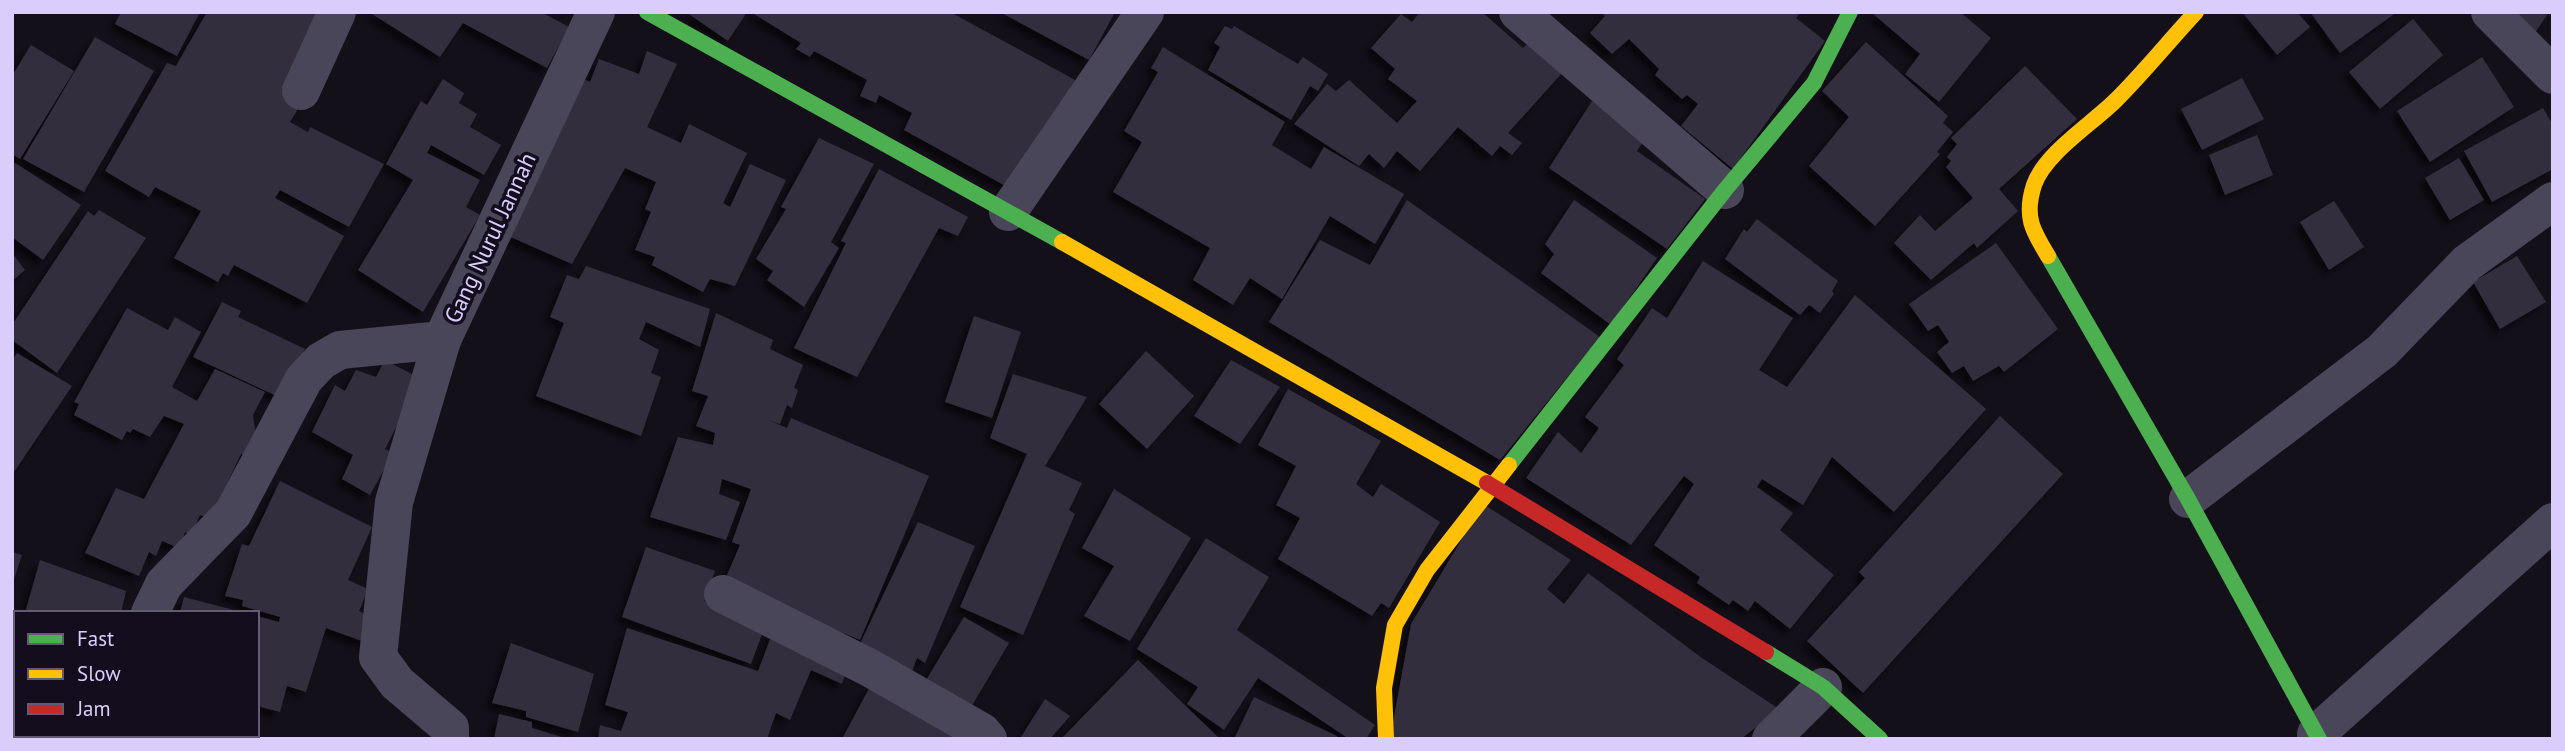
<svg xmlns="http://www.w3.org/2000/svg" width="2565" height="751" font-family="'PT Sans',sans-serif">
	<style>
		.building { fill: #332e3c; filter: url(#shadow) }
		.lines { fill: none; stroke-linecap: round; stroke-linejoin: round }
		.street { stroke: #4a4659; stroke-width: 38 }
		.fast { stroke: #4caf50; stroke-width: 16 }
		.slow { stroke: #ffc107; stroke-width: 16 }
		.jam { stroke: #c62828; stroke-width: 16 }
		.labels { text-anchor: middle; stroke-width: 7; stroke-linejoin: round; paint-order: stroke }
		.street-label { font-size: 23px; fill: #dacdfb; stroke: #130d1d }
	</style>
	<defs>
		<filter id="shadow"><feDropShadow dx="-6" dy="6" stdDeviation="3.5" flood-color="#0009"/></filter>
	</defs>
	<rect width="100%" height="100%" fill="#14101a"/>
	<!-- building -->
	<g class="building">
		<path d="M121,12H200L177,56L115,24Z"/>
		<path d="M207,12H330L304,99L290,122L308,132L310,127L384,164L349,227L280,190L275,198L344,236L307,303L234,265L228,276L223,273L218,282L174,258L201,211L155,187L149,197L105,171L167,63L176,66Z"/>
		<path d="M369,12H541L569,27L547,68L463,23L440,57Z"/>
		<path d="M686,12H747L728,41Z"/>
		<path d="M755,12H950L1077,81L1011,189L904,130L912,113L879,95L876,103L860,96L867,80L814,51L810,57L796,49L801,43L754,14Z"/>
		<path d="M1000,12H1115L1089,60Z"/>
		<path d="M1420,12H1482L1523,48L1528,43L1562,73L1508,133L1522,143L1512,155L1500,146L1492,156L1458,127L1420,171L1397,151L1384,168L1369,154L1359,166L1294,124L1327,84L1336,91L1349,80L1397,123L1417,101L1388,79L1395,69L1371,48L1401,14L1412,22Z"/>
		<path d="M1601,12H1801L1796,18L1825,41L1733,169L1681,126L1698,104L1687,95L1682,99L1655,75L1659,69L1629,39L1612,54L1590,33L1605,16Z"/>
		<path d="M1871,12H1960L1991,38L1939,102L1905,74L1920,54Z"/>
		<path d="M2242,12H2297L2310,27L2277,55Z"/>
		<path d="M2310,12H2397L2340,53Z"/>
		<path d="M2505,12H2549L2535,33Z"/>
		<path d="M2413,19L2443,55L2380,109L2349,72Z"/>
		<path d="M1225,26L1232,29L1234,26L1298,64L1303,57L1328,74L1318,91L1310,86L1291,120L1208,70L1220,47L1214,43Z"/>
		<path d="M95,37L154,71L84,192L23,159Z"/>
		<path d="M1866,42L1948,116L1943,123L1953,132L1937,152L1940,154L1875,226L1809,166L1849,117L1822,91Z"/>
		<path d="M31,45L74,71L20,159L12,154V76Z"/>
		<path d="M1163,47L1285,122L1272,145L1311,169L1324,147L1404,194L1375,244L1330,216L1282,299L1250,278L1233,305L1193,280L1210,248L1113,192L1142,142L1124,131L1158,72L1151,68Z"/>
		<path d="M647,51L677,64L647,127L681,143L689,124L747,153L723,203L730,207L750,164L786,180L735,286L710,279L703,292L652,265L655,257L635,250L651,212L645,209L656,182L625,168L572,264L499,232L581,78L590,82L599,59L639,74Z"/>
		<path d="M2482,57L2514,107L2430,162L2397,111Z"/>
		<path d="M2025,66L2077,119L1999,189L2018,211L1977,248L1974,243L1931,280L1894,243L1920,215L1935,231L1973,198L1946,167L1951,161L1947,157L1957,144L1951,138Z"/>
		<path d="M2242,78L2264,119L2202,150L2181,109Z"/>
		<path d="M443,79L464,93L459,103L477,114L470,127L501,145L484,175L431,145L427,153L480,180L466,207L480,215L423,312L358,270L413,180L386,164L421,101L427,105Z"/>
		<path d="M1592,101L1645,139L1637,151L1705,199L1667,249L1549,168Z"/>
		<path d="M2543,108L2553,125V169L2492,202L2464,151Z"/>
		<path d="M2257,135L2273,175L2225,195L2209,155Z"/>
		<path d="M819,138L874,164L831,242L839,248L804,307L767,280L773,271L756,259L786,209L781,207Z"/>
		<path d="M2459,158L2484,200L2450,220L2425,178Z"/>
		<path d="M15,163L81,205L43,260L12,237V167Z"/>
		<path d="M879,169L968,217L958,236L939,228L857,377L794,348L846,243L841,241Z"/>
		<path d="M1407,200L1600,337L1500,460L1269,322L1320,240L1370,265Z"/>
		<path d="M1574,200L1657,258L1611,325L1541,273L1554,254L1545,244Z"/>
		<path d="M2334,201L2364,247L2329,270L2300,222Z"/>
		<path d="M99,210L146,238L57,373L12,340V325L88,211L94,216Z"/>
		<path d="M1757,219L1838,281L1832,291L1834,294L1820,313L1809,305L1800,315L1725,259L1744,229L1747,232Z"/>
		<path d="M1996,243L2058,329L2004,372L1999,366L1973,381L1964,366L1952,373L1937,352L1949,342L1938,325L1928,331L1909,304Z"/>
		<path d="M12,253L25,270L12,281Z"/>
		<path d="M2517,256L2546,302L2500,329L2473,282Z"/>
		<path d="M1703,261L1793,318L1759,370L1787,387L1855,295L1986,409L1894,512L1832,457L1803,505L1762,479L1757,487L1793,513L1780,530L1834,575L1790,629L1755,601L1748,611L1733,600L1729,605L1697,583L1700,577L1654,545L1694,484L1684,476L1631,545L1526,478L1558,432L1581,453L1599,428L1585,417L1624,365L1617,359L1652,308L1667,318Z"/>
		<path d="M586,266L710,309L700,347L646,322L639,339L659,350L651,373L661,377L641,436L536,396L564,323L550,317L567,275L579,279Z"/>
		<path d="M222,302L241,311L238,317L305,349L281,398L193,357Z"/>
		<path d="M127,308L168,330L175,317L201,332L172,387L197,401L215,369L265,392L253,415L257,445L251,458L241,454L210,519L200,515L191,535L185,532L179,548L162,541L156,556L149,552L139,576L85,553L116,488L144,499L184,424L164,416L150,437L133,429L130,433L127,431L122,440L74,415L79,404L74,402Z"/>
		<path d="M716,313L773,340L770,349L803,365L794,388L798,390L792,408L787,405L780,424L768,420L787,428L791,418L929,476L860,640L724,582L740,545L732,542L751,489L722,479L719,494L740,502L726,540L650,517L678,437L713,445L715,433L696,426L708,396L692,391Z"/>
		<path d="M974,316L1021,332L992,418L945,402Z"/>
		<path d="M1146,351L1194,396L1147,449L1099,404Z"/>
		<path d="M17,353L72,386L12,475V361Z"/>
		<path d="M385,360L421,379L385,449L393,453L370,495L342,479L353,455L312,432L335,385L345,391L356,370L376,377Z"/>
		<path d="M1231,360L1280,387L1240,444L1194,416Z"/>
		<path d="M1013,374L1087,397L1045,466L1082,483L1069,510L1075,514L1023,635L960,607L1027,454L990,438Z"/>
		<path d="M1288,389L1381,441L1356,484L1373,497L1381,484L1440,522L1389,608L1381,603L1372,616L1278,559L1300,518L1276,505L1296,466L1258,445Z"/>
		<path d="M2000,416L2063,474L1863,693L1807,641L1865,578L1859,572Z"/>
		<path d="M280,481L372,527L348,580L368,589L359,611L378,620L370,644L326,628L306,692L287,686L280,712L257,706V616L279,622L280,617L242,606L243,600L225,596L242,544L249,546Z"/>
		<path d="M1114,489L1191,538L1130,641L1084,616L1114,566L1082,548Z"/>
		<path d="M1483,504L1571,560L1547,589L1564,604L1588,573L1702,658L1779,709L1741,739H1390L1411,624Z"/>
		<path d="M918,522L975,546L925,663L917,658L911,674L856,652Z"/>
		<path d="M1206,538L1269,577L1237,630L1375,725L1366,739H1349L1258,678L1224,730L1187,704L1198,687L1137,649Z"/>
		<path d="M646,547L715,571L704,601L765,626L751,664L622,617Z"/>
		<path d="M12,552L22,555L13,582H12Z"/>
		<path d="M40,560L126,591L121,613H25Z"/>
		<path d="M184,597L241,612L240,613H180Z"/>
		<path d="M964,617L1009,643L970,709L925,682Z"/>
		<path d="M627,628L758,671L774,629L850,661L842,684L811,670L790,720L776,713L767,739H598L600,725L621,731L628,712L605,705Z"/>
		<path d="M511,643L594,674L578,732L526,717V711L492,703Z"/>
		<path d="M1138,660L1220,739H1061Z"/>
		<path d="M873,681L961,739H842Z"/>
		<path d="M12,694L16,695V735H70L69,739H12Z"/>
		<path d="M1254,697L1337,736L1336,739H1234Z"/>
		<path d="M1045,699L1070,716L1050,739H1023L1021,737Z"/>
		<path d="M499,714L532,722V728L568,739H494Z"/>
		<path d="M125,735H245L244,739H124Z"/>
	</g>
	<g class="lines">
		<!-- street -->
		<g class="street">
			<path d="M1518,12L1725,190"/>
			<path d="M2490,12L2553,75"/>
			<path d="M301,91L337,12"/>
			<path d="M1008,212L1145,12"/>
			<path d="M442,340L394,502L378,657L397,683L450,728V739"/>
			<path d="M2188,499L2382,351L2467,263L2553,201"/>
			<path d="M723,594L870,668L982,732L988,739"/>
			<path d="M150,613L164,584L233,513L304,379L321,361L340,350L442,340L596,12"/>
			<path d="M2316,734L2553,522"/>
			<path d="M106,739L107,735"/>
			<path d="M1771,739L1823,687"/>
		</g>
		<!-- fast -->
		<g class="fast">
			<path d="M647,12L1062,242"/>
			<path d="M2048,256L2188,499L2319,739"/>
			<path d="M1509,465L1725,190L1814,83L1850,12"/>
			<path d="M1766,652L1823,687L1880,739"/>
		</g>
		<!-- slow -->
		<g class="slow">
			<path d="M1062,242L1487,483"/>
			<path d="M2048,256C2032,230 2024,216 2034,185C2045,153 2092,124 2116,100C2144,72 2169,41 2196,12"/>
			<path d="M1386,739L1384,688L1395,625L1427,570L1509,465"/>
		</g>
		<!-- jam -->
		<path class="jam" d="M1487,483L1766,652"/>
	</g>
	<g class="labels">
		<!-- street labels -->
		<g class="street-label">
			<text transform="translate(490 238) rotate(-65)" y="8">Gang Nurul Jannah</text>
		</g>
	</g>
	<!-- border -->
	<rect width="2565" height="751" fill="none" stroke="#dacdfb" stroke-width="28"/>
	<!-- legend -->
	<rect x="14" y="611" width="245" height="126" fill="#130d1d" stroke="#635a76" stroke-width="2"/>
	<rect x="28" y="634" width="35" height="10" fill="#4caf50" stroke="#635a76" stroke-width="2"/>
	<text x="77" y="646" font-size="21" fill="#dacdfb">Fast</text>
	<rect x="28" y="669" width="35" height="10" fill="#ffc107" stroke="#635a76" stroke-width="2"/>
	<text x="77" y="681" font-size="21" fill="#dacdfb">Slow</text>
	<rect x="28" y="704" width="35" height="10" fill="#c62828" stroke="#635a76" stroke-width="2"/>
	<text x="77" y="716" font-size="21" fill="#dacdfb">Jam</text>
</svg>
